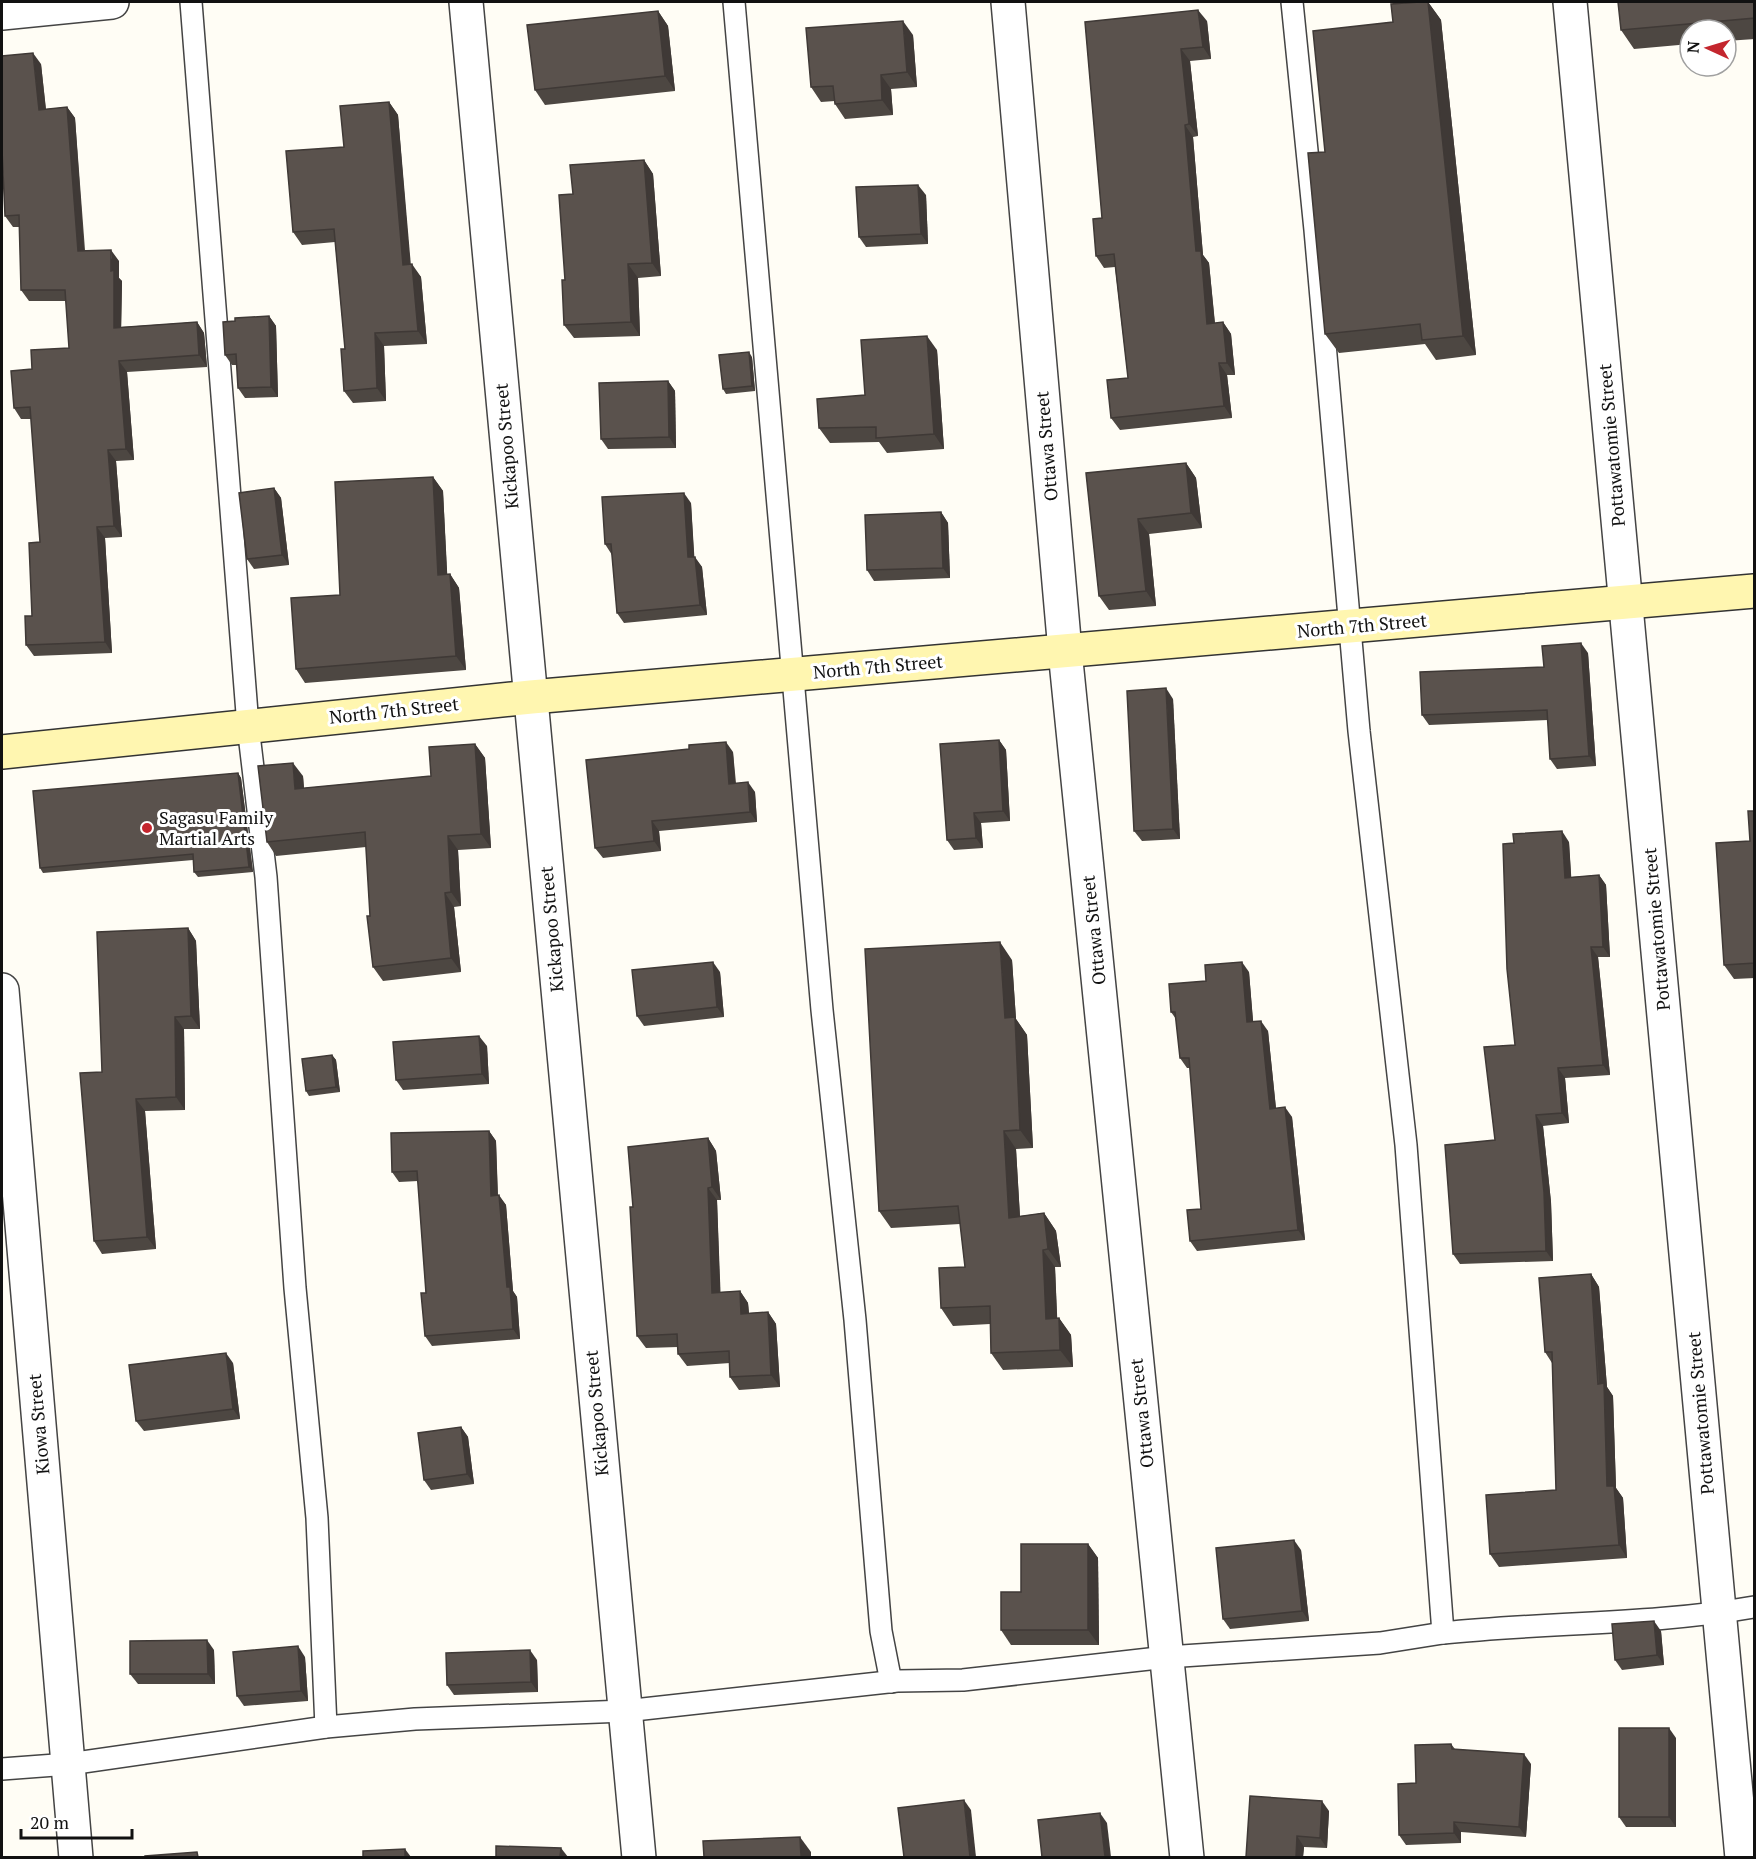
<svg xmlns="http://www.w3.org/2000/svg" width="1756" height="1859" font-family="'PT Serif',serif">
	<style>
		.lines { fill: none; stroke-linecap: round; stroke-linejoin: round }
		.lane-casing { stroke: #444; stroke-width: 24 }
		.street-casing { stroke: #444; stroke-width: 36 }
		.secondary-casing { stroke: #333; stroke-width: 36 }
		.lane { stroke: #fff; stroke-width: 21 }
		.street { stroke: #fff; stroke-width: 33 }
		.secondary { stroke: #fff6b0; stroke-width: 33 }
		.wall { fill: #4d4742 }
		.shaded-wall { fill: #3f3936 }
		.building { fill: #5a524d; stroke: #3f3936; stroke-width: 1.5 }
		.poi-dot { fill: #c4262e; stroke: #fff; stroke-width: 2 }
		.labels { text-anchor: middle; stroke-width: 6; stroke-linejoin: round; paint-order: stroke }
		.street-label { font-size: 18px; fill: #111; stroke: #fff }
		.poi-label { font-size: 18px; fill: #111; stroke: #fff; text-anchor: start }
	</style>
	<rect width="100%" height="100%" fill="#fffdf5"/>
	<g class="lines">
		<!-- lane casing -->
		<g class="lane-casing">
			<g id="lane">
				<path d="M191,2L248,726L266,877L295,1288L317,1518L326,1727"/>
				<path d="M734,2L822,1010L855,1320L881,1631L891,1682"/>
				<path d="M1292,2L1315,230L1359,731L1406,1145L1443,1633C1547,1622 1652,1625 1754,1607"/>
				<path d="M2,1769L69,1764L326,1727L415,1719L625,1711L897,1681L963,1680L1167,1657L1380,1643L1443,1633"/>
			</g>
		</g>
		<!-- street casing -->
		<g class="street-casing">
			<g id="street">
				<path d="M466,2L639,1858"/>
				<path d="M1008,2L1065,651L1187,1858"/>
				<path d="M1570,2L1742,1858"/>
				<path d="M2,13L112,2"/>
				<path d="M2,990L76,1858"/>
			</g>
		</g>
		<!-- secondary casing -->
		<g class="secondary-casing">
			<path id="secondary" d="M2,752L531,697L1754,591"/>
		</g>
		<!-- lane -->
		<use href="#lane" class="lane"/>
		<!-- street -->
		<use href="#street" class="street"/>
		<!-- secondary -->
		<use href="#secondary" class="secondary"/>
	</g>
	<!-- wall -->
	<g class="wall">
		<path d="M1428,2L1441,20L1476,355L1436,360L1425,344L1339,353L1325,334V152L1393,22Z"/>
		<path d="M1755,2V39L1726,41V30H1690V44L1634,49L1621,30Z"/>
		<path d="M658,11L668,26L675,91L545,105L535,90Z"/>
		<path d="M1207,21L1211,59L1190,61L1198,136L1193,137L1203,255L1209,263L1215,323L1223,322L1231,334L1235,375H1227L1232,418L1120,430L1111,418L1128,378L1115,267L1104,268L1096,256L1102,218L1085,22Z"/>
		<path d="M913,35L917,87L891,89L893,115L845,119L835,104V101L821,102L811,87Z"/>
		<path d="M41,64L46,109L67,107L75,118L85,250L119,261V278L122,281L121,327L197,322L204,333L207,367L127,372L134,460L116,461L122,537L105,538L112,653L34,656L26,645L32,616L40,542L31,419H21L14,408L32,369L69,348L66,301H29L21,290L20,227H13L5,216Z"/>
		<path d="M389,102L398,115L410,264L421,277L427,344L384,346L386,401L353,403L344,391L345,349L335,242L302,245L293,232L344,147Z"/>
		<path d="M644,160L653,174L661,276L638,278L640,336L574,338L564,325L573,194Z"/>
		<path d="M926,195L928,244L866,247L859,237Z"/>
		<path d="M269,316L276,326L278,397L245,398L238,388L237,365H232L225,355L235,321Z"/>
		<path d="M937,350L944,449L887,453L879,442L830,443L819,428L865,395Z"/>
		<path d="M752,357L755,391L726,394L723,389Z"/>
		<path d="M668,381L675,391L676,448L608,449L601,439Z"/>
		<path d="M1186,463L1196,478L1202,528L1149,534L1156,606L1109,610L1099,596L1086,473Z"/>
		<path d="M433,477L443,491L447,574H450L459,588L466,670L305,683L296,669L340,595Z"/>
		<path d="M274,488L281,498L289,565L254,569L247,559Z"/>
		<path d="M691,503L694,557L702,567L707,615L624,623L617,613L612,555L605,544Z"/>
		<path d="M941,512L948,523L950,578L874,581L867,570Z"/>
		<path d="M1588,653L1596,766L1557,769L1550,759L1548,720L1429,725L1422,715L1544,667Z"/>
		<path d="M1173,699L1180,839L1142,841L1134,831Z"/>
		<path d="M999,740L1006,750L1010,821L981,823L983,848L954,850L947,840Z"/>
		<path d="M475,744L485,758L491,848L458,850L461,906L454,907L461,972L383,981L373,967L366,847L276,856L267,842L303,776L304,788L431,776Z"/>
		<path d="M733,752L736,783L755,792L757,822L659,831L661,851L603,858L595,848Z"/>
		<path d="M238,773L241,778L253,872L198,877L194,872L193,860L43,873L40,868Z"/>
		<path d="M1755,811V978L1734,979L1724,965L1750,841Z"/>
		<path d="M1569,842L1571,877L1599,875L1606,885L1610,957H1598L1610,1075L1565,1078L1569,1123L1543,1126L1551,1202L1553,1261L1460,1264L1453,1254L1495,1140Z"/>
		<path d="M188,928L196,941L200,1029H184L185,1110L145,1111L156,1249L102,1254L94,1241L102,1072Z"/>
		<path d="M1012,960L1016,1019L1027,1035L1033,1148L1016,1149L1020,1216L1044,1213L1056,1231L1061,1267H1055L1057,1318H1059L1071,1335L1073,1367L1003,1370L991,1353L990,1324L953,1326L941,1308L965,1267L960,1224L891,1228L879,1211Z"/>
		<path d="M720,972L724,1017L644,1026L637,1016Z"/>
		<path d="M1249,972L1253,1022L1268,1031L1276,1108L1292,1117L1305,1240L1197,1251L1190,1241L1201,1209L1190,1068H1187L1180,1058L1176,1019L1171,1012L1206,981Z"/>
		<path d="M487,1046L489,1084L403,1090L396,1080Z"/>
		<path d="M332,1055L336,1060L340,1092L309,1096L306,1091Z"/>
		<path d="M489,1131L496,1141L498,1195L506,1205L513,1291L517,1297L520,1339L432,1346L425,1336L426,1293L418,1181L399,1182L392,1172Z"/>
		<path d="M708,1138L716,1151L721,1200H717L720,1292L740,1291L748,1303L749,1313L768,1312L776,1324L780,1387L739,1390L730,1377V1363L687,1366L678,1354V1347L646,1348L637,1336L633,1207Z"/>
		<path d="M1591,1274L1599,1287L1607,1387L1613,1396L1616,1488L1623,1498L1627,1558L1499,1567L1490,1554L1556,1490L1552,1363L1545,1352Z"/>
		<path d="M233,1363L240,1419L144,1431L136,1421Z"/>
		<path d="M461,1427L468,1437L474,1484L431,1490L424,1480Z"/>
		<path d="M1088,1544L1098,1558L1099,1645H1011L1001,1630L1021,1592Z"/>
		<path d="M1301,1550L1309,1621L1230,1629L1223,1619Z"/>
		<path d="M1661,1631L1664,1665L1622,1670L1615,1660Z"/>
		<path d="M214,1650L215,1684H138L130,1674Z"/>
		<path d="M305,1657L308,1701L244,1706L237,1696Z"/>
		<path d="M537,1660L538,1692L454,1695L447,1685Z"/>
		<path d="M1676,1738V1827H1626L1619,1817Z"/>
		<path d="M1451,1744L1455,1749L1531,1764L1526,1837L1461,1832V1843L1406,1845L1399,1835L1416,1783Z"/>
		<path d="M1329,1811L1327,1848L1304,1847L1303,1857H1246Z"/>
	</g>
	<!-- shaded-wall -->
	<g class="shaded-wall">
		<path d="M1428,2L1441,20L1476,355L1463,336Z"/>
		<path d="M1198,10L1207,21L1211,59L1203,47Z"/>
		<path d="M658,11L668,26L675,91L665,76Z"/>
		<path d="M903,21L913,35L917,87L907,72Z"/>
		<path d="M1181,49L1190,61L1198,136L1189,124Z"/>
		<path d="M33,53L41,64L47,121L39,110Z"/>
		<path d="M881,75L891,89L893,115L882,100Z"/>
		<path d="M389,102L398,115L412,278L403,265Z"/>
		<path d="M67,107L75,118L85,262L78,251Z"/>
		<path d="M1185,125L1193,137L1203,255L1209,263L1216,336L1207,324L1196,251Z"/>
		<path d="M644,160L653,174L661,276L652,263Z"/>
		<path d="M918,185L926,195L928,244L921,234Z"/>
		<path d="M111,250L119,261V278L122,281L121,339L114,328Z"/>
		<path d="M412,264L421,277L427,344L418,331Z"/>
		<path d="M628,264L638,278L640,336L631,322Z"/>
		<path d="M269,316L276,326L278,397L271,387Z"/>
		<path d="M197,322L204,333L207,367L199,355Z"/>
		<path d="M1223,322L1231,334L1235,375L1227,363Z"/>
		<path d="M375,333L384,346L386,401L377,388Z"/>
		<path d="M927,336L937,350L944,449L934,434Z"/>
		<path d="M749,352L752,357L755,391L752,386Z"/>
		<path d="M119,361L127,372L134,460L126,449Z"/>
		<path d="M1219,363L1227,375L1232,418L1224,406Z"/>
		<path d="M668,381L675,391L676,448L669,437Z"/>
		<path d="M108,450L116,461L122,537L114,526Z"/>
		<path d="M1186,463L1196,478L1202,528L1191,513Z"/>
		<path d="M433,477L443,491L448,589L438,575Z"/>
		<path d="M274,488L281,498L289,565L282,555Z"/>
		<path d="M684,493L691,503L695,567L688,557Z"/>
		<path d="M941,512L948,523L950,578L943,568Z"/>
		<path d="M1138,519L1149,534L1156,606L1146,591Z"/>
		<path d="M97,527L105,538L112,653L105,642Z"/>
		<path d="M695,557L702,567L707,615L700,605Z"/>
		<path d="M450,574L459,588L466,670L456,656Z"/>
		<path d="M1581,643L1588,653L1596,766L1589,756Z"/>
		<path d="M1166,688L1173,699L1180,839L1173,829Z"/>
		<path d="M999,740L1006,750L1010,821L1003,811Z"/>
		<path d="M726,742L733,752L736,794L729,784Z"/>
		<path d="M475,744L485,758L491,848L481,834Z"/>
		<path d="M293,763L303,776L305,803L295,789Z"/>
		<path d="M238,773L241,778L253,872L249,867Z"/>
		<path d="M748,782L755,792L757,822L750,812Z"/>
		<path d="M974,813L981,823L983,848L976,838Z"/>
		<path d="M652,821L659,831L661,851L654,841Z"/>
		<path d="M1562,831L1569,842L1572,888L1565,878Z"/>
		<path d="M448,836L458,850L461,906L451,892Z"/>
		<path d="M1599,875L1606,885L1610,957L1603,947Z"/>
		<path d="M445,893L454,907L461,972L451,958Z"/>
		<path d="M188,928L196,941L200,1029L191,1016Z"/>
		<path d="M1000,942L1012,960L1016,1019L1027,1035L1033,1148L1020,1130L1005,1018Z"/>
		<path d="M1591,947L1598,957L1610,1075L1603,1065Z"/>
		<path d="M713,962L720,972L724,1017L717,1007Z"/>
		<path d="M1242,962L1249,972L1254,1032L1247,1022Z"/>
		<path d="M175,1017L184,1029L185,1110L176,1097Z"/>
		<path d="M1261,1021L1268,1031L1277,1119L1270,1109Z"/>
		<path d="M479,1036L487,1046L489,1084L482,1074Z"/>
		<path d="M332,1055L336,1060L340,1092L336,1087Z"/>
		<path d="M1558,1068L1565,1078L1569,1123L1562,1113Z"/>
		<path d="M136,1099L145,1111L156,1249L147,1237Z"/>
		<path d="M1285,1107L1292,1117L1305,1240L1298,1230Z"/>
		<path d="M1536,1115L1543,1126L1551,1202L1553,1261L1546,1251Z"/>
		<path d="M489,1131L496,1141L498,1206L491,1196Z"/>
		<path d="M1004,1131L1016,1149L1021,1235L1009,1218Z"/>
		<path d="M708,1138L716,1151L721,1200L712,1187Z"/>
		<path d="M708,1188L717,1200L721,1305L712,1293Z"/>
		<path d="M499,1195L506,1205L513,1291L517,1297L520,1339L513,1329L507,1287Z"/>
		<path d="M1044,1213L1056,1231L1061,1267L1048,1249Z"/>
		<path d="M1043,1250L1055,1267L1058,1336L1046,1319Z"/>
		<path d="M1591,1274L1599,1287L1607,1387L1613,1396L1616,1488L1623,1498L1627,1558L1619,1545L1607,1486Z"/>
		<path d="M740,1291L748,1303L750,1326L741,1314Z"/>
		<path d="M768,1312L776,1324L780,1387L771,1375Z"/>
		<path d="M1059,1318L1071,1335L1073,1367L1060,1350Z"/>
		<path d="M226,1353L233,1363L240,1419L233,1409Z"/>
		<path d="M461,1427L468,1437L474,1484L467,1474Z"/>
		<path d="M1294,1540L1301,1550L1309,1621L1302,1611Z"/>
		<path d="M1088,1544L1098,1558L1099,1645L1088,1630Z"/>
		<path d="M1654,1621L1661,1631L1664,1665L1657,1655Z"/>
		<path d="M207,1640L214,1650L215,1684L208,1674Z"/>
		<path d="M298,1646L305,1657L308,1701L301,1691Z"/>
		<path d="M530,1650L537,1660L538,1692L531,1682Z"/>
		<path d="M1669,1728L1676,1738V1827L1669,1817Z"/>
		<path d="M1524,1754L1531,1764L1526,1837L1519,1827Z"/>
		<path d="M964,1800L971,1810L976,1857H970Z"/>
		<path d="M1322,1801L1329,1811L1327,1848L1320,1838Z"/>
		<path d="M1100,1813L1107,1823L1111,1857H1105Z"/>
		<path d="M1454,1822L1461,1832V1843L1454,1833Z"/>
		<path d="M1297,1836L1304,1847L1303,1857H1296Z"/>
		<path d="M800,1837L811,1852V1857H801Z"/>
		<path d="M561,1848L568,1857H560Z"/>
		<path d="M405,1849L411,1857H405Z"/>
	</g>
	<!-- building -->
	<g class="building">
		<path d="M1420,2H1428L1463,336L1422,340L1420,324L1325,334L1308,153L1325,152L1313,31L1393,22L1391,4Z"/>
		<path d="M1618,2H1755V18L1621,30Z"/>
		<path d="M1198,10L1203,47L1181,49L1189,124L1185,125L1196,251H1201L1207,324L1223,322L1227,363H1219L1224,406L1111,418L1107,380L1128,378L1114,254L1096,256L1093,219L1102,218L1085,22Z"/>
		<path d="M658,11L665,76L535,90L527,25Z"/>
		<path d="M903,21L907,72L881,75L882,100L835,104L833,86L811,87L806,28Z"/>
		<path d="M33,53L39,110L67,107L78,251L111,250V271L114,270V328L197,322L199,355L119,361L126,449L108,450L114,526L97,527L105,642L26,645L25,616H32L29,543L40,542L30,407L14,408L11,371L32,369L31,350L69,348L65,290H21L19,215L5,216L2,150V56Z"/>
		<path d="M389,102L403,265L412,264L418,331L375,333L377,388L344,391L341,349H345L334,229L293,232L286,151L344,147L340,106Z"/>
		<path d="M644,160L652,263L628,264L631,322L564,325L562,280H565L559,195L573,194L570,165Z"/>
		<path d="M918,185L921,234L859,237L856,187Z"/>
		<path d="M269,316L271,387L238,388L236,354L225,355L223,322L235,321V318Z"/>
		<path d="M927,336L934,434L876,438V427L819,428L817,399L865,395L861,340Z"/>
		<path d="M749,352L752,386L723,389L719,355Z"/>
		<path d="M668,381L669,437L601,439L599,383Z"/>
		<path d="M1186,463L1191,513L1138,519L1146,591L1099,596L1086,473Z"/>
		<path d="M433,477L438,575L450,574L456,656L296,669L291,598L340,595L335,482Z"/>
		<path d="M274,488L282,555L247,559L239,493Z"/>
		<path d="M684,493L688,557H695L700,605L617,613L611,544H605L602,497Z"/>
		<path d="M941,512L943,568L867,570L865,515Z"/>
		<path d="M1581,643L1589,756L1550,759L1547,710L1422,715L1420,672L1544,667L1542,646Z"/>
		<path d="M1166,688L1173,829L1134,831L1127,691Z"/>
		<path d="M999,740L1003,811L974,813L976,838L947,840L940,744Z"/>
		<path d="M726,742L729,784L748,782L750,812L652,821L654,841L595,848L586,760L689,749V745Z"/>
		<path d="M475,744L481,834L448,836L451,892L445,893L451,958L373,967L367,916H370L365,832L267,842L258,766L293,763L295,789L431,776L429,747Z"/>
		<path d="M238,773L249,867L194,872L193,854L40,868L33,791Z"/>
		<path d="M1748,811H1755V963L1724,965L1716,843L1750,841Z"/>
		<path d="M1562,831L1565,878L1599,875L1603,947H1591L1603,1065L1558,1068L1562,1113L1536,1115L1544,1192L1546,1251L1453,1254L1445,1145L1495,1140L1484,1047L1515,1045L1507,969L1503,844L1514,843L1513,834Z"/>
		<path d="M188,928L191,1016L175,1017L176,1097L136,1099L147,1237L94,1241L80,1073L102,1072L97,932Z"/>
		<path d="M1000,942L1005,1018L1015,1017L1020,1130L1004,1131L1009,1218L1044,1213L1048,1249L1043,1250L1046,1319L1059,1318L1060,1350L991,1353L990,1306L941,1308L939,1268L965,1267L958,1206L879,1211L865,949Z"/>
		<path d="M713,962L717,1007L637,1016L632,970Z"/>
		<path d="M1242,962L1247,1022L1261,1021L1270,1109L1285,1107L1298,1230L1190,1241L1187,1210L1201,1209L1189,1058H1180L1175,1012H1171L1169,984L1206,981L1205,965Z"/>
		<path d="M479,1036L482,1074L396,1080L393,1042Z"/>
		<path d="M332,1055L336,1087L306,1091L302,1059Z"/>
		<path d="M489,1131L491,1196L499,1195L507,1287H510L513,1329L425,1336L421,1293H426L417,1171L392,1172L391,1133Z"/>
		<path d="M708,1138L712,1187L708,1188L712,1293L740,1291L741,1314L768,1312L771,1375L730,1377L729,1351L678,1354L677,1334L637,1336L630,1207H633L628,1147Z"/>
		<path d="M1591,1274L1598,1384L1604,1383L1607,1486H1614L1619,1545L1490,1554L1486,1495L1556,1490L1552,1352H1545L1539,1278Z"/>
		<path d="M226,1353L233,1409L136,1421L129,1365Z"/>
		<path d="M461,1427L467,1474L424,1480L418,1433Z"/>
		<path d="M1294,1540L1302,1611L1223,1619L1216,1548Z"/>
		<path d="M1021,1544H1088V1630H1001V1592H1021Z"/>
		<path d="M1654,1621L1657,1655L1615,1660L1612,1624Z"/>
		<path d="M207,1640L208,1674H130V1641Z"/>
		<path d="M298,1646L301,1691L237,1696L233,1652Z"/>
		<path d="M530,1650L531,1682L447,1685L446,1653Z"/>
		<rect x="1619" y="1728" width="50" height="89"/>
		<path d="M1451,1744L1452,1749L1524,1754L1519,1827L1454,1822V1833L1399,1835L1398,1784L1416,1783L1415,1745Z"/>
		<path d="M1250,1796L1322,1801L1320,1838L1297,1836L1296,1857H1246Z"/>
		<path d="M964,1800L970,1857H904L898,1808Z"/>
		<path d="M1100,1813L1105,1857H1042L1038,1820Z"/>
		<path d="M800,1837L801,1857H704L703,1841Z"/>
		<path d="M496,1846L561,1848L560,1857H496Z"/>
		<path d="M405,1849V1857H363V1851Z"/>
		<path d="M197,1852L198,1857H145V1856Z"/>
	</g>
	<!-- markers -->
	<circle class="poi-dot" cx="147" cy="828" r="6"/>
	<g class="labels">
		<!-- street labels -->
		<g class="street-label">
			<text transform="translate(1612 445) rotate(-95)" y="6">Pottawatomie Street</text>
			<text transform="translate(507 446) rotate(-95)" y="6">Kickapoo Street</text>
			<text transform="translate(1047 446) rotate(-95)" y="6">Ottawa Street</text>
			<text transform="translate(1362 626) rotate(-5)" y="6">North 7th Street</text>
			<text transform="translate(878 667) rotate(-5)" y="6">North 7th Street</text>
			<text transform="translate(394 711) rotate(-6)" y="6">North 7th Street</text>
			<text transform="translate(552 929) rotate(-95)" y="6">Kickapoo Street</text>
			<text transform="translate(1657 929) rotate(-95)" y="6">Pottawatomie Street</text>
			<text transform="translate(1094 930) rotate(-96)" y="6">Ottawa Street</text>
			<text transform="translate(597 1413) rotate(-95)" y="6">Kickapoo Street</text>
			<text transform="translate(1142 1413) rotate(-96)" y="6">Ottawa Street</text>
			<text transform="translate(1701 1413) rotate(-95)" y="6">Pottawatomie Street</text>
			<text transform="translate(39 1424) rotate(-95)" y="6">Kiowa Street</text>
		</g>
		<!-- poi labels -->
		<g class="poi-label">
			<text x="159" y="824">Sagasu Family<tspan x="159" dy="21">Martial Arts</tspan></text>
		</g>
	</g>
	<!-- border -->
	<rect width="1756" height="1859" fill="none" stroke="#111111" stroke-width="6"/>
	<!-- north arrow -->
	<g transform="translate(1708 48) rotate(274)"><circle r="28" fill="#ffffff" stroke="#a0a0a0" stroke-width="1.5"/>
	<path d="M0-4.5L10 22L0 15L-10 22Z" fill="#c4262e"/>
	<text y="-9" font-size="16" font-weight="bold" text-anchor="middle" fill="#111111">N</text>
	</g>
	<!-- scale -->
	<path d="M21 1829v9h111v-9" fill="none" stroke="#111111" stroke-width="3"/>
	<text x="30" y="1829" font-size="18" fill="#111111" stroke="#ffffff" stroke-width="4.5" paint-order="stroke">20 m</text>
</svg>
